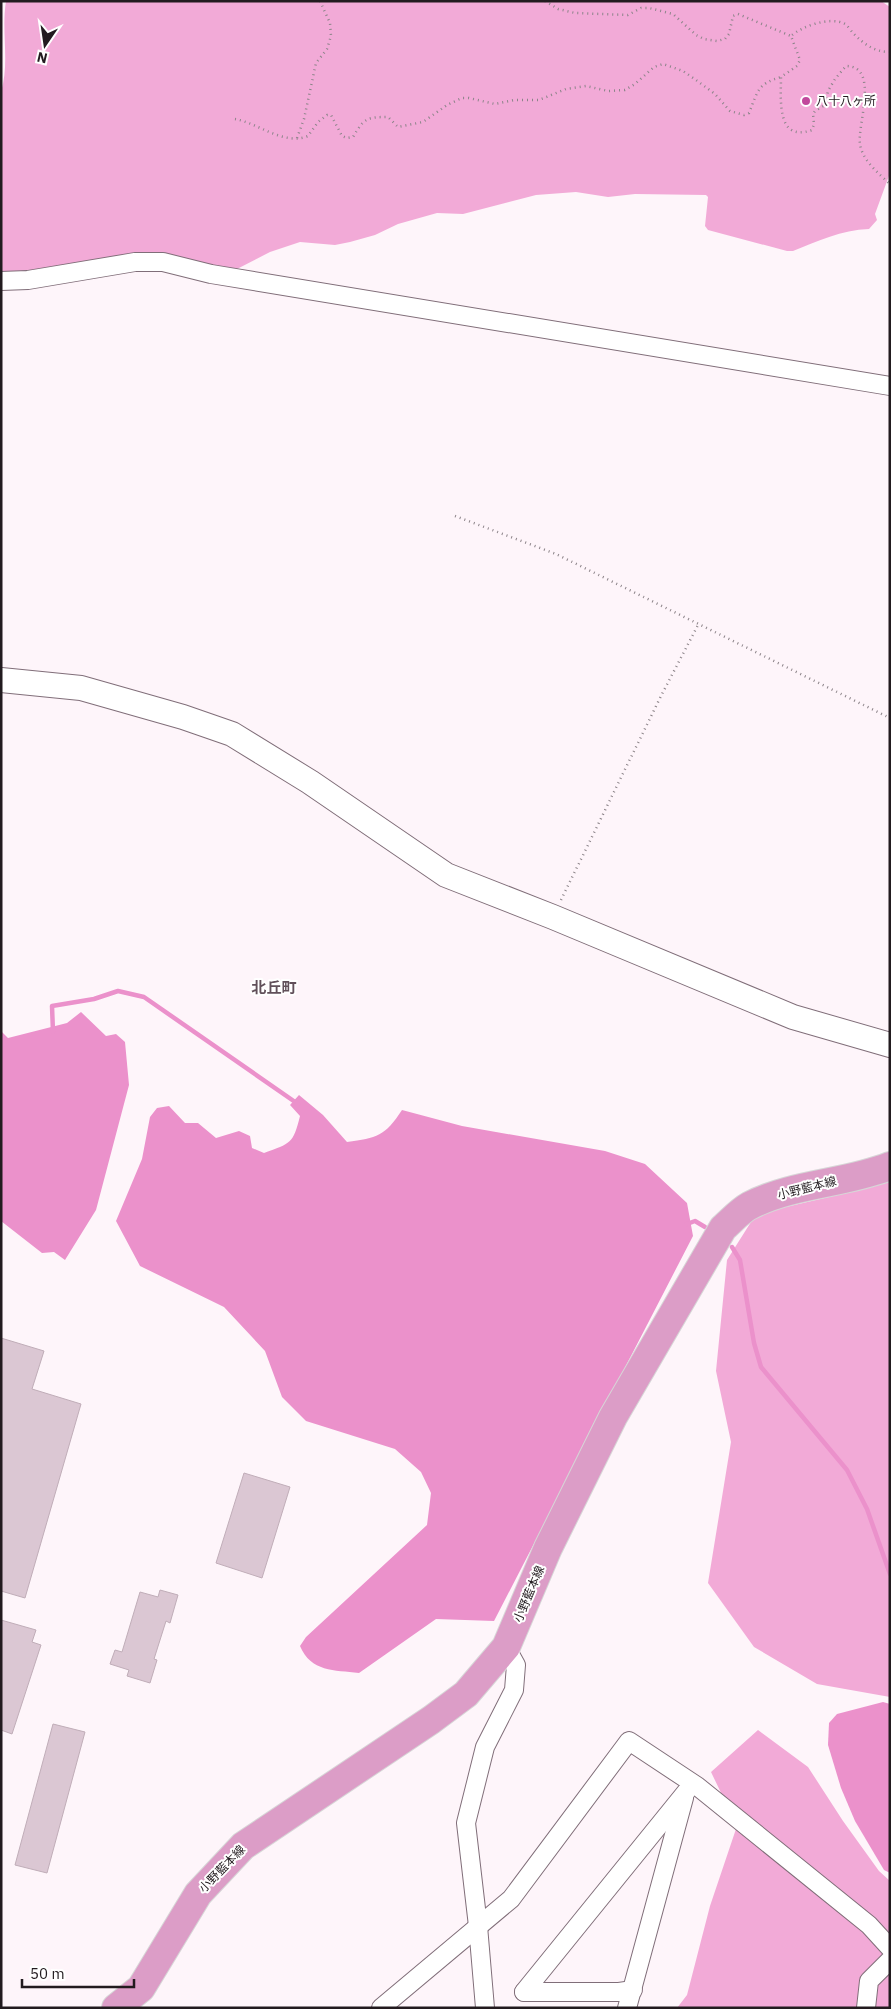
<svg xmlns="http://www.w3.org/2000/svg" width="891" height="2009" font-family="'IBM Plex Sans','Noto Sans JP',sans-serif">
	<style>
		.green { fill: #f2aad7 }
		.water { fill: #eb91cb }
		.lines { fill: none; stroke-linecap: round; stroke-linejoin: round }
		.stream { stroke: #eb91cb; stroke-width: 4.5 }
		.building { fill: #dbc7d3; stroke: #c0adb8 }
		.street-casing { stroke: #806e79; stroke-width: 20 }
		.secondary-casing { stroke: #806e79; stroke-width: 26 }
		.primary-casing { stroke: #d7d6d7; stroke-width: 30 }
		.path { stroke: #8c8489; stroke-width: 2.5; stroke-dasharray: 1 4; stroke-linecap: butt }
		.street { stroke: #fff; stroke-width: 18 }
		.secondary { stroke: #fff; stroke-width: 24 }
		.primary { stroke: #dc9dc7; stroke-width: 28 }
		.poi-dot { fill: #c1489c; stroke: #fff; stroke-width: 2 }
		.labels { text-anchor: middle; stroke-width: 4; stroke-linejoin: round; paint-order: stroke }
		.poi-label { font-size: 12px; fill: #221b1f; stroke: #fff; text-anchor: start }
		.street-label { font-size: 12px; fill: #221b1f; stroke: #fff }
		.quarter-label { font-size: 15px; font-weight: bold; fill: #61505a; stroke: #fff }
	</style>
	<rect width="100%" height="100%" fill="#fef5fa"/>
	<!-- green -->
	<g class="green">
		<path d="M6,1H881L890,7V173L875,214L877,220L869,229C841,230 818,241 793,251H787L708,230L705,226L708,197L706,195L635,194L608,197L576,192L536,195L463,214L437,213L398,224L375,235L350,242L335,245L300,242L270,252L235,270L193,262L1,275V92C10,62 1,32 6,1Z"/>
		<path d="M890,1180V1697L817,1684L754,1647L708,1583L731,1442L716,1371L727,1260L756,1214L846,1193Z"/>
		<path d="M758,1730L808,1767L843,1821L879,1871L890,1881V2008H677L687,1995L710,1906L737,1826L711,1772Z"/>
	</g>
	<!-- water -->
	<g class="water">
		<path d="M81,1012L106,1036L116,1034L125,1042L129,1085L96,1210L65,1260L54,1252L42,1253L1,1221V1031L8,1038L67,1023Z"/>
		<path d="M299,1095L323,1115L347,1142C377,1138 385,1136 402,1110L462,1126L605,1151L645,1164L687,1203L693,1236L494,1621L436,1619L359,1673C334,1670 311,1672 300,1646L306,1637L427,1525L431,1493L421,1472L395,1449L306,1421L282,1397L265,1351L224,1307L140,1266L116,1221L142,1159L150,1117L157,1108L169,1106L185,1123H198L216,1138L239,1131L250,1136L252,1148L264,1153C291,1143 293,1144 300,1116L290,1105Z"/>
		<path d="M883,1702L890,1704V1873L884,1870L855,1821L841,1788L828,1745L829,1723L837,1714Z"/>
	</g>
	<g class="lines">
		<!-- stream -->
		<g class="stream">
			<path d="M53,1032L52,1006L94,999L118,991L144,997L298,1104"/>
			<path d="M687,1224L695,1221L705,1227"/>
			<path d="M732,1247L740,1260L754,1343L761,1367L847,1470L867,1509L890,1574"/>
		</g>
	</g>
	<!-- building -->
	<g class="building">
		<path d="M1,1338L44,1351L32,1389L81,1404L25,1598L1,1591Z"/>
		<path d="M244,1473L290,1487L262,1578L216,1563Z"/>
		<path d="M160,1590L178,1595L170,1623L166,1621L154,1659L157,1660L150,1683L127,1676L129,1670L110,1664L115,1650L122,1652L140,1592L158,1597Z"/>
		<path d="M1,1620L36,1630L32,1642L41,1645L12,1734L1,1730Z"/>
		<path d="M53,1724L85,1732L47,1873L15,1865Z"/>
	</g>
	<g class="lines">
		<!-- street casing -->
		<g class="street-casing">
			<g id="street">
				<path d="M1,281L28,280L135,262H163L211,274L890,386"/>
				<path d="M524,1992L686,1792"/>
				<path d="M524,1992H619L633,1990"/>
				<path d="M381,2008L511,1899L629,1741L697,1786L869,1925L890,1948"/>
				<path d="M485,2008L478,1926L466,1823L485,1747L514,1690L516,1665L506,1647"/>
				<path d="M627,2008L684,1798"/>
				<path d="M866,2008L869,1981L890,1960"/>
			</g>
		</g>
		<!-- secondary casing -->
		<g class="secondary-casing">
			<path id="secondary" d="M1,680L81,688L183,717L232,734L310,782L446,875L553,917L793,1017L890,1045"/>
		</g>
		<!-- primary casing -->
		<g class="primary-casing">
			<path id="primary" d="M116,2008L141,1988L198,1894L243,1846L431,1720L466,1694L506,1647L548,1548L613,1417L723,1228C731,1221 740,1211 749,1206C793,1183 845,1184 890,1166"/>
		</g>
		<!-- path -->
		<g class="path">
			<path d="M545,1L558,9L575,13L628,15L641,8H649L673,14L696,35L704,39L717,41L725,39L729,34L733,16L738,14L791,36"/>
			<path d="M890,52C874,52 864,44 853,33C851,31 848,26 845,24C831,16 802,26 791,36L800,60L797,66L781,77C781,99 776,143 812,130L814,124L813,114L815,111L825,105L828,91L835,79L846,66C880,66 857,125 860,144C862,160 879,174 890,184"/>
			<path d="M235,119C258,123 284,146 308,136L318,122L327,115H331L342,136L347,138L353,137C364,118 367,117 388,117L398,127L423,122L447,105L462,98H469L495,104L514,100H539L566,89L586,86L608,91L625,90L635,84L654,67L663,64L683,71L696,80L715,94L730,111L744,115L749,113C758,91 757,84 781,77"/>
			<path d="M297,138L304,119L316,63L327,49L331,36L330,23L320,1"/>
			<path d="M455,516L556,554L890,718"/>
			<path d="M561,900L661,696L698,625"/>
		</g>
		<!-- street -->
		<use href="#street" class="street"/>
		<!-- secondary -->
		<use href="#secondary" class="secondary"/>
		<!-- primary -->
		<use href="#primary" class="primary"/>
	</g>
	<!-- markers -->
	<circle class="poi-dot" cx="806" cy="101" r="5"/>
	<g class="labels">
		<!-- poi labels -->
		<g class="poi-label">
			<text x="816" y="105">八十八ヶ所</text>
		</g>
		<!-- street labels -->
		<g class="street-label">
			<text transform="translate(807 1188) rotate(-14)" y="4">小野藍本線</text>
			<text transform="translate(529 1594) rotate(-67)" y="4">小野藍本線</text>
			<text transform="translate(222 1869) rotate(-46)" y="4">小野藍本線</text>
		</g>
		<!-- quarter labels -->
		<g class="quarter-label">
			<text x="274" y="993">北丘町</text>
		</g>
	</g>
	<!-- border -->
	<rect width="891" height="2009" fill="none" stroke="#221b1f" stroke-width="5"/>
	<!-- north arrow -->
	<g transform="translate(45 45) rotate(193)" stroke="#ffffff" stroke-width="4" paint-order="stroke">
	<path d="M0-4L9 19L0 12L-9 19Z" fill="#221b1f"/>
	<text y="-8" font-size="14" font-weight="bold" text-anchor="middle" fill="#221b1f">N</text>
	</g>
	<!-- scale -->
	<path d="M22 1979v8h112v-8" fill="none" stroke="#221b1f" stroke-width="2.5"/>
	<text x="30" y="1979" font-size="15" fill="#221b1f" stroke="#ffffff" stroke-width="4" paint-order="stroke">50 m</text>
</svg>
